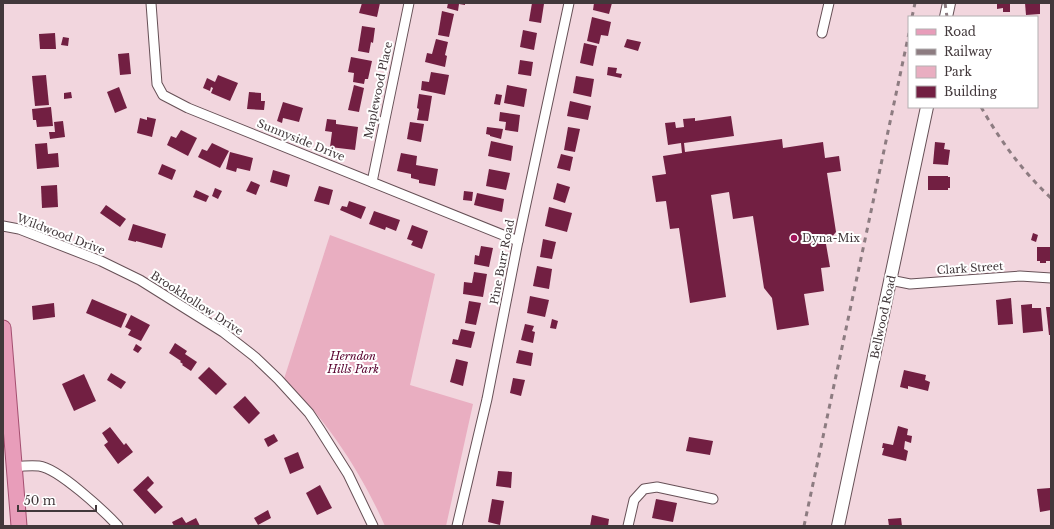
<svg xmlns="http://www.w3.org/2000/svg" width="1054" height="529" font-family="'Libre Baskerville',serif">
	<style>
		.green { fill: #e9aec1 }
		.building { fill: #721f42 }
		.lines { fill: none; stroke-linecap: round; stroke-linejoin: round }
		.minor-casing { stroke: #675157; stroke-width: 11 }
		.tertiary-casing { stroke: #675157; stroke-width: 14 }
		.primary-casing { stroke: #a44f70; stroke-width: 17 }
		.minor { stroke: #fff; stroke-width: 9 }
		.tertiary { stroke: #fff; stroke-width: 12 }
		.primary { stroke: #e89dba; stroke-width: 15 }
		.rail { stroke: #8d7c81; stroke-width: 3; stroke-dasharray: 5 5; stroke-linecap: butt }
		.poi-dot { fill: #a3155b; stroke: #fff; stroke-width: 1.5 }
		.labels { text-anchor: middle; stroke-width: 4; stroke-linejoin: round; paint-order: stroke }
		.street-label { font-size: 11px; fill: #42383b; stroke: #fff }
		.poi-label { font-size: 11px; fill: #42383b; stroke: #fff; text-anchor: start }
		.park-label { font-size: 11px; font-style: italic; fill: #57012d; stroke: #fff }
	</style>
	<rect width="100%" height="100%" fill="#f2d6de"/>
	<!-- green -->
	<path class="green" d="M330,235L435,274L410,385L473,404L446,526H385C361,472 327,420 284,379Z"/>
	<!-- building -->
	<g class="building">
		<path d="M362,3H380L377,17L359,13Z"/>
		<path d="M448,3H465V5L459,4L458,11L447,8Z"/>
		<path d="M532,3L544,4L541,23L529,21Z"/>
		<path d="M594,3H612L609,14L593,10Z"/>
		<path d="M997,3H1010V12H1003V8L997,9Z"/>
		<path d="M1025,3H1040V14L1026,15Z"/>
		<path d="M442,11L454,14L449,37L438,35Z"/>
		<path d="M592,17L611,22L608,36L601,35L599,44L587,41Z"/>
		<path d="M362,26L375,28L373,43L371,42L369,53L358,51Z"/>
		<path d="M523,30L537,33L534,50L520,47Z"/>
		<path d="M55,33L56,49H40L39,34Z"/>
		<path d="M63,37L69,38L68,46L61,45Z"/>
		<path d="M436,39L448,42L445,55L447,56L445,67L425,62L427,53L432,54Z"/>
		<path d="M627,39L641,42L638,51L624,47Z"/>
		<path d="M584,43L597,46L593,66L580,63Z"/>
		<path d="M129,53L131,74L120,75L118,54Z"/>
		<path d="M351,57L372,61L368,79H365L364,84L353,82L354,73L348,72Z"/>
		<path d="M520,60L533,62L531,76L518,74Z"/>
		<path d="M608,67L617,68L616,73L622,74L621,78L607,75Z"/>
		<path d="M431,72L449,75L445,95L421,90L422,81L429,82Z"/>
		<path d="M46,75L49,105L35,106L32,76Z"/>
		<path d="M218,75L238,83L230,101L211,93L213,88L211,87L210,91L203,88L207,78L215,82Z"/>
		<path d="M576,76L594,79L591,97L573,93Z"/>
		<path d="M354,85L364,88L359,112L348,110Z"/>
		<path d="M507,85L527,89L524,107L504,103Z"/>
		<path d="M119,87L127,108L115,113L107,92Z"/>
		<path d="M71,92L72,98L64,99V93Z"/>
		<path d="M249,92L261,93V101H265L264,110L247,109Z"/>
		<path d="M419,94L432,96L428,121L417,120L419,109L417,108Z"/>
		<path d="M496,94L502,95L500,105L494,104Z"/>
		<path d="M570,101L591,106L588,120L567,116Z"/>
		<path d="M283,102L303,108L299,122L283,118L282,123L277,121Z"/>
		<path d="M51,107L53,126L37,127L36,120H33L32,109Z"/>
		<path d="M500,112L520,115L518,132L505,130L506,122L499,121Z"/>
		<path d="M731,116L734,136L684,143L685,152L782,139L783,148L823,142L825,158L839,156L841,171L827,173L836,232L826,244L830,267L821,268L824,291L804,294L809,325L777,330L772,298L764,288L753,216L733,219L729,192L711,195L726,297L690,303L679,228L670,229L666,201L656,202L652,176L666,174L663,156L682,153L681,143L668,145L665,123L675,122L676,128L684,127L683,119L695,118V121Z"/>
		<path d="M147,117L156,119L152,137L137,133L140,118L147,120Z"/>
		<path d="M327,119L336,120V124L358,127L355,150L330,147L332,132L325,131Z"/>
		<path d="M63,121L65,137L50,139L49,132H55L54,122Z"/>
		<path d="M410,122L424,124L421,142L407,139Z"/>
		<path d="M487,127L503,129L501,139L490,136V135L486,134Z"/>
		<path d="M568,127L580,129L575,152L564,150Z"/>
		<path d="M181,130L197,138L188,156L167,145L171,136L176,138Z"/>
		<path d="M491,141L513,146L511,161L488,156Z"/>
		<path d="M935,142L945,143L944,149L950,150L948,165L933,164Z"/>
		<path d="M47,143L48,154L58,153L59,167L37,169L35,144Z"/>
		<path d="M212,143L229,151L220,168L198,157L202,149L207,151Z"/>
		<path d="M230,152L253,158L250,171L237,168L236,172L226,169Z"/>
		<path d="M401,153L417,156L416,165L438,169L435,186L419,183V180L411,178V174L397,171Z"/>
		<path d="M561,154L573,157L570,171L557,168Z"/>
		<path d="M162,164L176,170L172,180L158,174Z"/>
		<path d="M489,169L510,173L506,190L486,186Z"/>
		<path d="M273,170L290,175L287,187L270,182Z"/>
		<path d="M928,176H948V177H950V188H948V190H928Z"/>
		<path d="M251,181L260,185L256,195L246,191Z"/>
		<path d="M557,183L570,187L565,203L553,199Z"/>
		<path d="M57,185L58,207L42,208L41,186Z"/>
		<path d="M319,186L333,190L329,205L314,201Z"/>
		<path d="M215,188L222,191L218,199L212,196Z"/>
		<path d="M196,190L209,196L206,202L193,197Z"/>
		<path d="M464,191L473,192L472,201L463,200Z"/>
		<path d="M477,193L504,199L502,212L474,205Z"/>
		<path d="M349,201L366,207L361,219L340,210L342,206L347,207Z"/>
		<path d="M106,205L126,219L120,227L100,213Z"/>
		<path d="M549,207L572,213L567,232L545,226Z"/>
		<path d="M374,211L400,220L396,231L386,227L385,230L369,224Z"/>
		<path d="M133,224L166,234L162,248L136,241V242L128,240Z"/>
		<path d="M412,225L428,231L422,249L411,245L413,241L407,239Z"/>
		<path d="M1033,233L1038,235L1036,242L1031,240Z"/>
		<path d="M543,239L556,242L552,259L540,257Z"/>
		<path d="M481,246L493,248L489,267L474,264L475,255L479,256Z"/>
		<path d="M1037,247H1051V261H1046V263H1040V261H1037Z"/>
		<path d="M537,266L552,269L549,289L533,286Z"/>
		<path d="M474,272L487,274L483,297L463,294L464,282L472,283Z"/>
		<path d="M530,296L549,300L545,317L527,313Z"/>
		<path d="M1011,298L1013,324L998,325L996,300Z"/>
		<path d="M92,299L127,314L121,328L86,313Z"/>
		<path d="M469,301L481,303L476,325L465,323Z"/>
		<path d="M54,303L55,317L33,320L32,306Z"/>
		<path d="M1032,304V308H1041L1043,331L1023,333L1021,305Z"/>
		<path d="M1046,307H1051V335H1049Z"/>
		<path d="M131,315L150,325L141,341L128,335L131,330L125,327Z"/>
		<path d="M552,319L558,321L556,329L550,328Z"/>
		<path d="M525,324L534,326L532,331L535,332L533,343L521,340Z"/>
		<path d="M461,329L475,332L471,348L452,344L453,339L458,340Z"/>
		<path d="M175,343L187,351L185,354L197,362L191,371L182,365L183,364L180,362L181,361L169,353Z"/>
		<path d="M136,344L142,348L138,353L133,350Z"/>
		<path d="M519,350L533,353L531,366L516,363Z"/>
		<path d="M456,359L468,362L463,386L450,382Z"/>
		<path d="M209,367L227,384L216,395L198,378Z"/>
		<path d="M904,370L926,375L925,380L930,382L928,391L908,386V389L900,387Z"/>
		<path d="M111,373L126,382L121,389L107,380Z"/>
		<path d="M84,374L96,401L74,411L62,384Z"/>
		<path d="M513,378L525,380L521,396L510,393Z"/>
		<path d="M245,396L260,413L249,424L233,407Z"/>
		<path d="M898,426L908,429L907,435L912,436L911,443L905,441L904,449L908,451L906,461L882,455L884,448H882L883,443L893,445Z"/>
		<path d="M110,427L124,445L126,443L133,452L118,464L104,445L108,442L102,433Z"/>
		<path d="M274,434L278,441L268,447L264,439Z"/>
		<path d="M689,437L713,441L710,455L686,451Z"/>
		<path d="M298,452L304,468L290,474L284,458Z"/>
		<path d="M498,471L512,472L511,488L496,486Z"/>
		<path d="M148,476L154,483L147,490L163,507L155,514L133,490Z"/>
		<path d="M320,485L332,508L317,515L306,493Z"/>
		<path d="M1050,488L1051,510L1040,512L1037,489Z"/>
		<path d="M492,499L504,501L500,525L488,522Z"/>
		<path d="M656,499L677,503L673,522L652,518Z"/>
		<path d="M268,510L271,518L258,525L254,518Z"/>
		<path d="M592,515L609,519L608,526H590Z"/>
		<path d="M182,517L186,523L196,518L200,526H174L172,522Z"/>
		<path d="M901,518L902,526H889L888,519Z"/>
	</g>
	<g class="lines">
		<!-- minor casing -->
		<g class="minor-casing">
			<g id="minor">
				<path d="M151,3L157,84L163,95L188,108L518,241"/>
				<path d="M822,33L829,3"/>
				<path d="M372,182L409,3"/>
				<path d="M3,226L19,229L101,261L140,280L223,332L255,357L278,379L309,413L319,428L348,474L373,526"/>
				<path d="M890,280L910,284L1020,276L1051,278"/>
				<path d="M14,467C22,466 31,465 39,466C58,468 104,511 118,526"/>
				<path d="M457,526L487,399L518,241L569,3"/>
				<path d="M628,526L634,500L644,489L657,487L713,499"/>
			</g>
		</g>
		<!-- tertiary casing -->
		<g class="tertiary-casing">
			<g id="tertiary">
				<path d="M946,17L949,3"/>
				<path d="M838,526L927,107"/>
			</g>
		</g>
		<!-- primary casing -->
		<g class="primary-casing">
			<path id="primary" d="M3,328L19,526"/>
		</g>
		<!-- minor -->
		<use href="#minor" class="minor"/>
		<!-- tertiary -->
		<use href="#tertiary" class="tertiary"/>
		<!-- primary -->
		<use href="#primary" class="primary"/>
		<!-- rail -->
		<g class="rail">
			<path d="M945,3L947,17"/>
			<path d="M912,17L915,3"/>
			<path d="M981,107C1000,140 1022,171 1051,198"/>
			<path d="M804,526L909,33"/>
		</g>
	</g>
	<!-- markers -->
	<circle class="poi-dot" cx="794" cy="238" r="4"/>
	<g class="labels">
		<!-- street labels -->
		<g class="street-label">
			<text transform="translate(378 90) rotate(-78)" y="4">Maplewood Place</text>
			<text transform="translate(301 140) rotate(22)" y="4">Sunnyside Drive</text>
			<text transform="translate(61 234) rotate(21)" y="4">Wildwood Drive</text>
			<text transform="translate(502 262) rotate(-79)" y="4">Pine Burr Road</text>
			<text transform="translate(970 268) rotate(-4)" y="4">Clark Street</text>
			<text transform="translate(197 303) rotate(33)" y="4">Brookhollow Drive</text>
			<text transform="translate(883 317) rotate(-78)" y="4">Bellwood Road</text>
		</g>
		<!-- poi labels -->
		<g class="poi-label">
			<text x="802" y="242">Dyna-Mix</text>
		</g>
		<!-- park labels -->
		<g class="park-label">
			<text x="353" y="360">Herndon<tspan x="353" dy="13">Hills Park</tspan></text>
		</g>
	</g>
	<!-- border -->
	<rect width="1054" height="529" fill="none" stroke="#42383b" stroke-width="8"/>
	<!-- legend -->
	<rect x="908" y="16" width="130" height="92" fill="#ffffff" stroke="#b3afb1"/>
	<rect x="916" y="29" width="20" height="6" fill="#e89dba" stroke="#b3afb1"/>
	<text x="944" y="36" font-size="12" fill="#42383b">Road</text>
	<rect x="916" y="49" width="20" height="6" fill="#8d7c81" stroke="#b3afb1"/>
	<text x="944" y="56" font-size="12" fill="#42383b">Railway</text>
	<rect x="916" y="66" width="20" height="12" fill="#e9aec1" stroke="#b3afb1"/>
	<text x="944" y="76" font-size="12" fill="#42383b">Park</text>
	<rect x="916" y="86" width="20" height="12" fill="#721f42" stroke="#b3afb1"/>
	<text x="944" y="96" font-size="12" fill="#42383b">Building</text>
	<!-- scale -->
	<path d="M18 505v6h78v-6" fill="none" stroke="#42383b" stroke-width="2"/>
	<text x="24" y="505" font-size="12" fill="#42383b" stroke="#ffffff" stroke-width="3" paint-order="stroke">50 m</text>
</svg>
